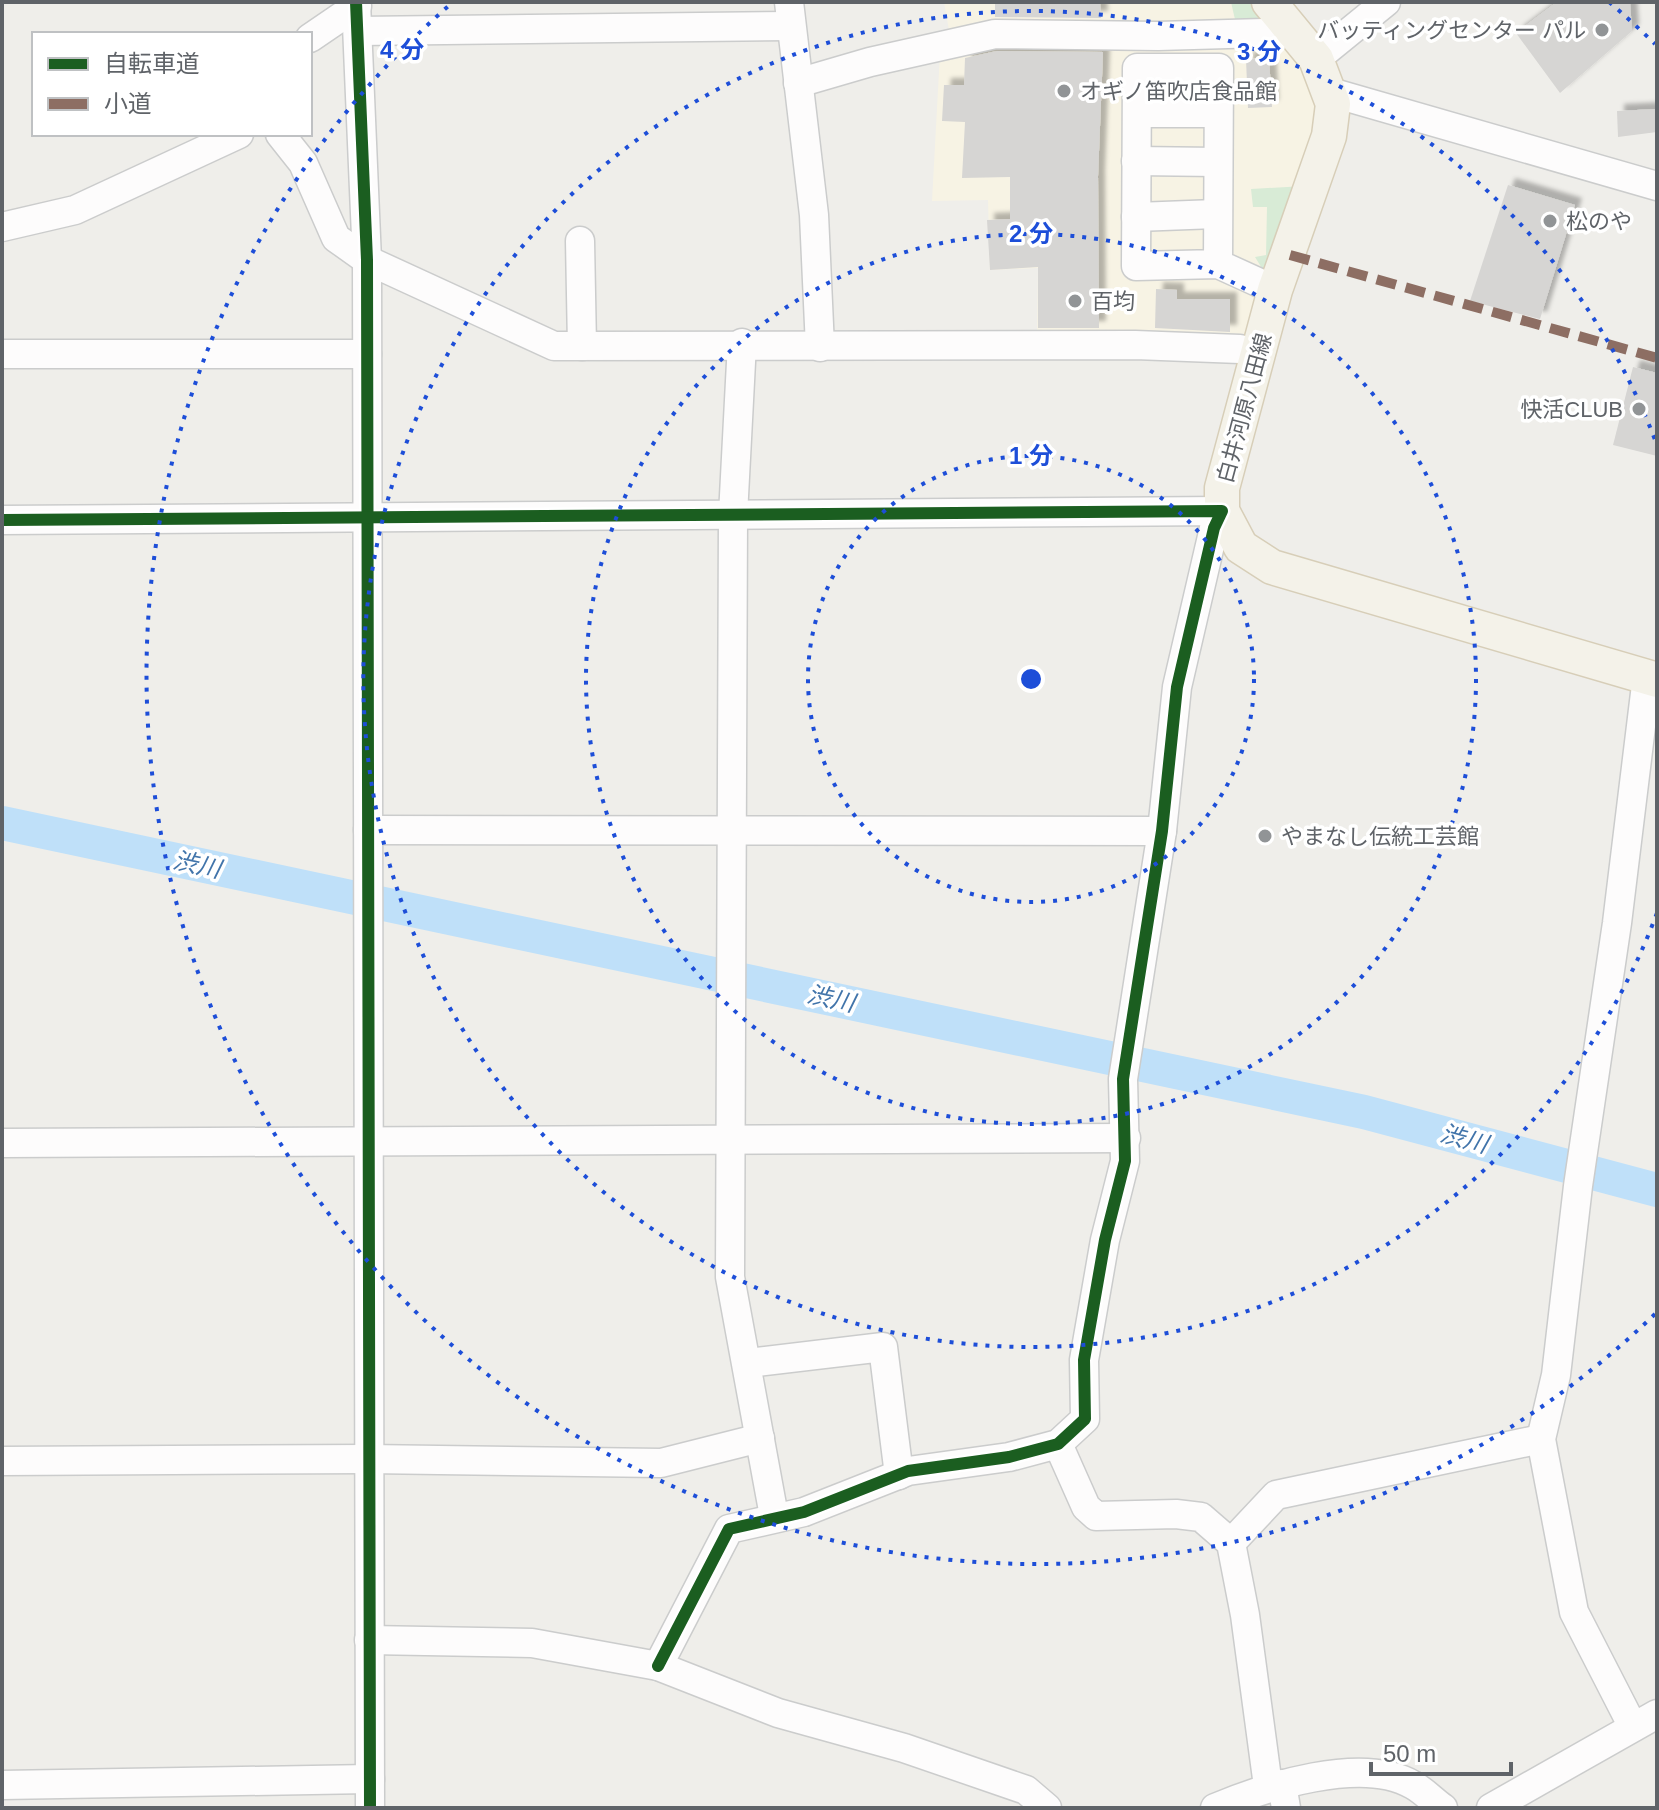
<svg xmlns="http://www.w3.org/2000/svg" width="1659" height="1810" font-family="Helvetica,'Noto Sans JP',sans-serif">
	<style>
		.commercial { fill: #f7f3e4 }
		.green { fill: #d8ebd6 }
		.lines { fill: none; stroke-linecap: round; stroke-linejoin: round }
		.river { stroke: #bfe0f9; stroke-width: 34 }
		.building { fill: #d6d5d3; filter: url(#shadow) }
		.minor-casing { stroke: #cbcccc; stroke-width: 31 }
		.major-casing { stroke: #d7ceb8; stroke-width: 37 }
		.minor { stroke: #fdfcfc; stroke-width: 28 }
		.major { stroke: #f4f2e9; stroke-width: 34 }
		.quiet { stroke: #8d6e63; stroke-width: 10; stroke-dasharray: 20 10; stroke-linecap: butt }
		.cycleway-casing { stroke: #fff; stroke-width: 17 }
		.cycleway { stroke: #1b5e20; stroke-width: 12 }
		.ring { fill: none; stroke: #1d4ed8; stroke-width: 4; stroke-dasharray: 4 8 }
		.poi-dot { fill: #919496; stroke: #fff; stroke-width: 3 }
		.labels { text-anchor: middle; stroke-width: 7; stroke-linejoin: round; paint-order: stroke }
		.poi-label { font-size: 22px; fill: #5f6368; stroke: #fff; text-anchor: start }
		.street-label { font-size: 22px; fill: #5f6368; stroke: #fff }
		.water-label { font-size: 24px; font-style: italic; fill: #4174aa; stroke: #fff }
		.centre { fill: #1d4ed8; stroke: #fff; stroke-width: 4 }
		.ring-label { font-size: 24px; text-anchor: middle; font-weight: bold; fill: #1d4ed8; stroke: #fff; stroke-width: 7; stroke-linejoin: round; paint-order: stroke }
	</style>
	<defs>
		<filter id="shadow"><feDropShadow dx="7" dy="-7" stdDeviation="2" flood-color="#0004"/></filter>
	</defs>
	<rect width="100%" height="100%" fill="#efeeea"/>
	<!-- commercial -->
	<path class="commercial" d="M944,2H1250L1314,82L1318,135L1247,342H1037L1038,268L990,270L988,200L932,201L940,53L950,36Z"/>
	<!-- green -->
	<g class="green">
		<path d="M1231,2H1250L1272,25L1236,24Z"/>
		<path d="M1304,186L1270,271L1263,270L1255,257L1266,255L1267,207H1253L1251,189Z"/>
	</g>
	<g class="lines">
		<!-- river -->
		<path class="river" d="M2,823L1364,1112L1657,1190"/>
	</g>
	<!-- building -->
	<g class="building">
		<path d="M995,2H1100L1101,18L995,17Z"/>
		<path d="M1557,2H1630L1632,31L1560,93L1516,33Z"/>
		<path d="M997,51L1103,52L1098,176L1099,328H1038V267L990,270L987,220L1010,219V177L962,178L965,122L942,121L944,85H964L965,58Z"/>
		<path d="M1269,57L1272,107L1248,108L1246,59Z"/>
		<path d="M1657,109V132L1618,137L1617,111Z"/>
		<path d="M1508,185L1575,205L1540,319L1470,301Z"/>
		<path d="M1156,289L1177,290V299H1230V332L1155,328Z"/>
		<path d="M1633,367L1657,373V456L1613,445Z"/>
	</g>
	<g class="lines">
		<!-- minor casing -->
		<g class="minor-casing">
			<g id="minor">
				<path d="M356,2L367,260L370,1808"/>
				<path d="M789,2L814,215L820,347"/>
				<path d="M358,31L790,26"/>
				<path d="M310,38L357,6"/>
				<path d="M1316,59L1386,2"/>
				<path d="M798,83L870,62L995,34L1158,36L1295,32"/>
				<path d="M1330,92L1657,186"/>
				<path d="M1138,113H1218"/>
				<path d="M280,134L303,163L336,238L367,260L554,346L1135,345L1240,349L1259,354"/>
				<path d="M1136,161L1217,162"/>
				<path d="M1136,217L1216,214"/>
				<path d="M2,227L75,210L239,134"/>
				<path d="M580,241L582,346"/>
				<path d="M1218,264L1219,68H1137L1136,266L1218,264L1275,290"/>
				<path d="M742,343L733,515L730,1277L774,1516"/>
				<path d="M2,354H367"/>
				<path d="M2,520L1222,511L1214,528L1177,687L1162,831L1123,1079L1125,1161L1105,1240L1084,1360L1085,1419L1058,1444L1009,1457L908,1471L804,1512L729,1529L658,1666"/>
				<path d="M368,830L1162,831"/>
				<path d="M2,1143L1126,1138"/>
				<path d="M748,1363L883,1347L899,1475"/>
				<path d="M1058,1444L1086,1507L1096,1516L1176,1514L1201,1517L1231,1543L1245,1615L1268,1786"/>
				<path d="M2,1461L368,1459L661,1463L760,1438"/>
				<path d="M1231,1543L1276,1495L1541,1439"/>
				<path d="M369,1640L532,1643L658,1666L778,1713L904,1748L1026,1790L1047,1808"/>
				<path d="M1633,1727L1574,1612L1541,1439L1556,1375L1578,1186L1617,923L1647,677"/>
				<path d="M1282,1784L1286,1808"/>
				<path d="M2,1785L370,1779"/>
				<path d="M1215,1808C1265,1787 1362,1755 1413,1785C1424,1791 1433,1801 1443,1808"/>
				<path d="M1491,1808L1657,1714"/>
			</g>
		</g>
		<!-- major casing -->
		<g class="major-casing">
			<path id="major" d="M1269,2L1316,59L1333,104L1329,136L1275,290L1222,488V511L1241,547L1272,567L1657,680"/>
		</g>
		<!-- minor -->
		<use href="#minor" class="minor"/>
		<!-- major -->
		<use href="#major" class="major"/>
		<!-- quiet -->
		<path class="quiet" d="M1290,255L1657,358"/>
		<!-- cycleway casing -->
		<g class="cycleway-casing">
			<g id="cycleway">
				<path d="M356,2L367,260L370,1808"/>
				<path d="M2,520L1222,511L1214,528L1177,687L1162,831L1123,1079L1125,1161L1105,1240L1084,1360L1085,1419L1058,1444L1009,1457L908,1471L804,1512L729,1529L658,1666"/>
			</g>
		</g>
		<!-- cycleway -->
		<use href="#cycleway" class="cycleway"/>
	</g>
	<!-- distance rings -->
	<g class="ring">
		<circle cx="1031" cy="679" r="223"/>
		<circle cx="1031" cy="679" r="445"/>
		<path d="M1657 913A668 668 0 1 1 1657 445"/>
		<path d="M1655 1314A890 890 0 1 1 453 2M1609 2A890 890 0 0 1 1655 44"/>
	</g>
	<!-- markers -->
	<g class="poi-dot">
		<circle cx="1602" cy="30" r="8"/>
		<circle cx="1064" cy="91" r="8"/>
		<circle cx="1550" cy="221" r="8"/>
		<circle cx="1075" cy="301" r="8"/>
		<circle cx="1639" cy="409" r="8"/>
		<circle cx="1265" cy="836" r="8"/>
	</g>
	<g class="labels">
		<!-- poi labels -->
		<g class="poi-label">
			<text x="1586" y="38" text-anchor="end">バッティングセンター パル</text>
			<text x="1080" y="99">オギノ笛吹店食品館</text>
			<text x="1566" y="229">松のや</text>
			<text x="1091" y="309">百均</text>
			<text x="1623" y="417" text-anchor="end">快活CLUB</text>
			<text x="1281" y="844">やまなし伝統工芸館</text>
		</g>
		<!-- street labels -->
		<g class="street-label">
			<text transform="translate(1244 408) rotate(-75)" y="8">白井河原八田線</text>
		</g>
		<!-- water labels -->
		<g class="water-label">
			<text transform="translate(197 865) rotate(12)" y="8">渋川</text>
			<text transform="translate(831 999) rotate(12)" y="8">渋川</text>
			<text transform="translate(1464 1139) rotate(15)" y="8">渋川</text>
		</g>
	</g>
	<circle cx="1031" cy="679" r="12" class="centre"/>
	<g class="ring-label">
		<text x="402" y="58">4 分</text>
		<text x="1259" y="60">3 分</text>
		<text x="1031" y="242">2 分</text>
		<text x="1031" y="464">1 分</text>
	</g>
	<!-- border -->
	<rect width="1659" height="1810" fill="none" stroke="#5f6368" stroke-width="8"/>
	<!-- legend -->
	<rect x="32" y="32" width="280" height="104" fill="#ffffff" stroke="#bfc1c3" stroke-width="2"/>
	<rect x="48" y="58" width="40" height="12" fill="#1b5e20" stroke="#bfc1c3" stroke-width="2"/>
	<text x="104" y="72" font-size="24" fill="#5f6368">自転車道</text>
	<rect x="48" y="98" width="40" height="12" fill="#8d6e63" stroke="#bfc1c3" stroke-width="2"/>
	<text x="104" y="112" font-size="24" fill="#5f6368">小道</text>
	<!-- scale -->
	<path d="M1371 1762v12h140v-12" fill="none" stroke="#5f6368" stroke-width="4"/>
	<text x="1383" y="1762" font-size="24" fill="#5f6368" stroke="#ffffff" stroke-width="6" paint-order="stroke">50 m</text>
</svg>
